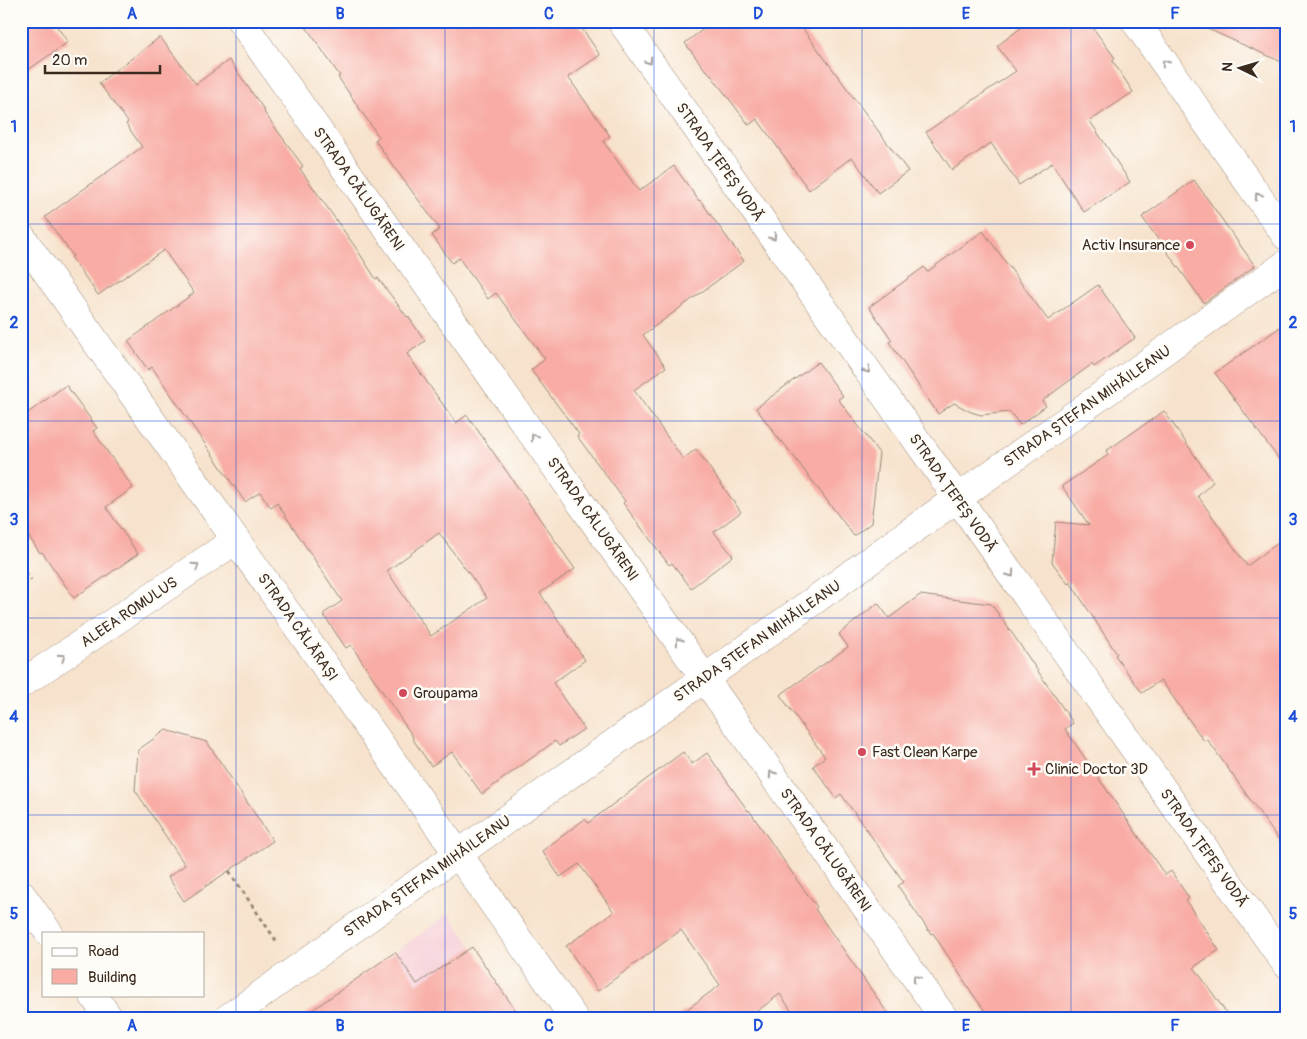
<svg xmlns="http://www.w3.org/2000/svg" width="1307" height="1039" font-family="Pangolin,sans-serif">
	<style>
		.built { fill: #f6cfd8 }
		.building { fill: #f8aca4; fill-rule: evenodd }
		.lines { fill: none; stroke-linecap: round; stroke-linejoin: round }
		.minor-casing { stroke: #998676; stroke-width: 29 }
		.path { stroke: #998676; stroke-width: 3; stroke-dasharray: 4 4; stroke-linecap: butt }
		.minor { stroke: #fff; stroke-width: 28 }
		.oneway { stroke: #a79f9a }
		.grid { fill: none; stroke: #1d4ed8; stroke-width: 1; stroke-opacity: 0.55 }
		.poi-dot { fill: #d1495b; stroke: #fdfcf7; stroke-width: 2 }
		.labels { text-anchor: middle; stroke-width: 5; stroke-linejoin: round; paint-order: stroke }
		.street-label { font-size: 15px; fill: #3b2a1e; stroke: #fdfcf7 }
		.poi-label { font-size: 15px; fill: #3b2a1e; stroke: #fdfcf7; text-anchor: start }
		.neatline { fill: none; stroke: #1d4ed8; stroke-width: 2 }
		.grid-label { font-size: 16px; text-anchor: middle; font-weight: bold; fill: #1d4ed8 }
	</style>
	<rect width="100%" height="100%" fill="#fdfcf7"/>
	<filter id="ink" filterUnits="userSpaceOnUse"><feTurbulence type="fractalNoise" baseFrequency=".02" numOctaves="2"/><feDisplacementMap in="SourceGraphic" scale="10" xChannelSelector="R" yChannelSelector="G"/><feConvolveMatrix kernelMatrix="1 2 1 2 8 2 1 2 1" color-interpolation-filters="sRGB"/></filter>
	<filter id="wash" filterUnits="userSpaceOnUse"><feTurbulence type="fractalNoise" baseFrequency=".0096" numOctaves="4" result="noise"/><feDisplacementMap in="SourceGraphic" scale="20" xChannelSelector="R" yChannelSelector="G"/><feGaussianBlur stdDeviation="1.12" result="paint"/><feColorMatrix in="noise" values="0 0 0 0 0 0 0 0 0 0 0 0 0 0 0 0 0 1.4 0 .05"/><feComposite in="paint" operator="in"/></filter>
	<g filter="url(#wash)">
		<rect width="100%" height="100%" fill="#f7e3cd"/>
		<!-- built -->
		<path class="built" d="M449,914L522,1018H301Z"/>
		<g id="blocks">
			<!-- building -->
			<g class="building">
				<path d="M21,21H53L68,42L21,75Z"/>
				<path d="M302,21H577L600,55L568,77L610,136L603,141L639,191L674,166L699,201L700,200L744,261L643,335L666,367L634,390L683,459L696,449L741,512L714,532L733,556L691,588L672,563L669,565L623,503L625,501L577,436L579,434L531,370L545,359L496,293L488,299L459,258L452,263L432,235L440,229L394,167L375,140L379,137L338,77L340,76Z"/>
				<path d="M714,21H797L908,171L878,193L852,157L809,190L757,119L749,125L707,70L706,71L685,43Z"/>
				<path d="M1030,21H1088L1115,58L1112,60L1133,92L1090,121L1130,182L1084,212L1052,163L1019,185L991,143L952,170L926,132L1016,71L997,46Z"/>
				<path d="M1190,21H1286V64Z"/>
				<path d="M160,37L196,84L229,60L265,111L264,112L303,166L300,169L356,248L376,279L378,278L407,317L408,316L425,341L407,354L456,423L467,415L575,569L540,593L585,660L553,683L584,729L559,746L555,741L482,794L452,752L431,766L412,738L413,737L351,645L346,648L323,614L342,601L277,503L271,508L260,492L245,502L152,367L148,370L128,341L194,293L164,250L98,295L71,257L73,256L45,217L142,147L126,124L128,122L99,83ZM439,533L487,598L431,636L387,571Z"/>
				<path d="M1194,180L1255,266L1204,303L1142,217Z"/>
				<path d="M983,231L1048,320L1098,285L1135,338L1094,367L1092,364L1042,401L1046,406L1020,425L1010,412L981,415L971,412L954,403L938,414L889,342L892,340L869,307L924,267L927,272Z"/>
				<path d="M1286,323V469L1215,373Z"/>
				<path d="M818,362L843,396L838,399L879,453L871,523L854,536L782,441L781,442L756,408Z"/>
				<path d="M66,385L97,428L93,431L133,488L106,507L138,554L74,598L42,552L40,553L21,525V418Z"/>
				<path d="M1164,411L1213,482L1198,496L1247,566L1286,537V850L1207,739L1204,741L1161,680L1142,693L1115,655L1117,654L1070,582L1068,584L1052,562L1056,522L1089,525L1062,486L1108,455L1106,451Z"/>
				<path d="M920,595L991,604L1012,633L1073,723L1065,729L1165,875L1171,871L1189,898L1186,901L1219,950L1194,967L1230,1018H990L974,996L933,933L931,934L898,886L904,882L841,794L836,798L813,766L825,757L780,695L848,647L839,634L878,603L889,618Z"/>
				<path d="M166,730L207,742L273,841L184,901L168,877L185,865L135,790L138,750Z"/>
				<path d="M683,752L692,764L707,753L748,811L749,810L799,883L817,907L815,909L891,1018H796L780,994L748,1018H675L720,985L681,930L598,991L566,946L614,912L579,864L560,877L542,851L585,819L588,823Z"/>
				<path d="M472,947L521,1018H301L395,952L417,984Z"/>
			</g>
		</g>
	</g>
	<g filter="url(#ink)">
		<use href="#blocks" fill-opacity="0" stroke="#998676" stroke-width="1"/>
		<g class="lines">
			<!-- minor casing -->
			<g class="minor-casing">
				<g id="minor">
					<path d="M241,21L944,1018"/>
					<path d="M621,21L1286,964"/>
					<path d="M1135,21L1286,236"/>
					<path d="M21,236L574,1018"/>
					<path d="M21,684L236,540"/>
					<path d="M21,894L49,933"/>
					<path d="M93,995L109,1018"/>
					<path d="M228,1018L1286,264"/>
				</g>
			</g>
			<!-- path -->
			<g class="path">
				<path d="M21,566L31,580"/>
				<path d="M229,871L277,942"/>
			</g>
			<!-- minor -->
			<use href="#minor" class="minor"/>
		</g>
		<!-- one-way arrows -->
		<defs><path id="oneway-chevron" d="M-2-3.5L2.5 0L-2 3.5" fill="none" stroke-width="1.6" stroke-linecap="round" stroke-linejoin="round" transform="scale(1.25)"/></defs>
		<g class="oneway">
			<use href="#oneway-chevron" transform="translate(649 61) rotate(55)"/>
			<use href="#oneway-chevron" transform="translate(1165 63) rotate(-125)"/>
			<use href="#oneway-chevron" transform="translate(1258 196) rotate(-125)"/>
			<use href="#oneway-chevron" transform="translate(773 237) rotate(55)"/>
			<use href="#oneway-chevron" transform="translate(867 370) rotate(55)"/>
			<use href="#oneway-chevron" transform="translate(534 437) rotate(-125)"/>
			<use href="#oneway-chevron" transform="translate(196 566) rotate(-34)"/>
			<use href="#oneway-chevron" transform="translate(1011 574) rotate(55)"/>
			<use href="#oneway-chevron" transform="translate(679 641) rotate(-125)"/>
			<use href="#oneway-chevron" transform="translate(62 657) rotate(-34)"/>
			<use href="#oneway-chevron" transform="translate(772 774) rotate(-125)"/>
			<use href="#oneway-chevron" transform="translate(916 978) rotate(-125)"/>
		</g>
	</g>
	<!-- grid -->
	<path class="grid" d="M236,21V1018M445,21V1018M654,21V1018M862,21V1018M1071,21V1018M21,224H1286M21,421H1286M21,618H1286M21,815H1286"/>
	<!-- markers -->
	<g class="poi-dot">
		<circle cx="1190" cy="245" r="5"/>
		<circle cx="403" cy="693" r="5"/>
		<circle cx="862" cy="752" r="5"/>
		<path d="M1031.5 761.5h5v5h5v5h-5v5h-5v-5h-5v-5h5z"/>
	</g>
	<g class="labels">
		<!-- street labels -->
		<g class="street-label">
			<text transform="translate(720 162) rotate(55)" y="5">STRADA ȚEPEȘ VODĂ</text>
			<text transform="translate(359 189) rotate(55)" y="5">STRADA CĂLUGĂRENI</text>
			<text transform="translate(1087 406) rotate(-35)" y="5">STRADA ȘTEFAN MIHĂILEANU</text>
			<text transform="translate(953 493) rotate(55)" y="5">STRADA ȚEPEȘ VODĂ</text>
			<text transform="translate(593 519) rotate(55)" y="5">STRADA CĂLUGĂRENI</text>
			<text transform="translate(129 612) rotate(-34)" y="5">ALEEA ROMULUS</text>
			<text transform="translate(298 627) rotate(55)" y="5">STRADA CĂLĂRAȘI</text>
			<text transform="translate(757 641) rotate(-35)" y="5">STRADA ȘTEFAN MIHĂILEANU</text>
			<text transform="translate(1204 848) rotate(55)" y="5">STRADA ȚEPEȘ VODĂ</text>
			<text transform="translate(826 850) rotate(55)" y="5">STRADA CĂLUGĂRENI</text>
			<text transform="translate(427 876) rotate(-35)" y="5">STRADA ȘTEFAN MIHĂILEANU</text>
		</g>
		<!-- poi labels -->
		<g class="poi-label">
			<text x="1180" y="250" text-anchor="end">Activ Insurance</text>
			<text x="413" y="698">Groupama</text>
			<text x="872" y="757">Fast Clean Karpe</text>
			<text x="1045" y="774">Clinic Doctor 3D</text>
		</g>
	</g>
	<!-- margin -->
	<rect width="1307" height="1039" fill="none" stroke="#fdfcf7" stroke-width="55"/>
	<!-- legend -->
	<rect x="42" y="932" width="162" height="65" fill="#fdfcf7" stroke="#afa8a0"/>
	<rect x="52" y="948" width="25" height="8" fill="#ffffff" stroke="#afa8a0"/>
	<text x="88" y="956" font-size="15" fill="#3b2a1e">Road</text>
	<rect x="52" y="969" width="25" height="15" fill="#f8aca4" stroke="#afa8a0"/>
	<text x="88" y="982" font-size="15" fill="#3b2a1e">Building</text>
	<!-- north arrow -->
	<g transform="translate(1240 68) rotate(275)" stroke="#fdfcf7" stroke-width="4" paint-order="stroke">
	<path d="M0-4L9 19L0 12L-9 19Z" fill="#3b2a1e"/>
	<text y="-8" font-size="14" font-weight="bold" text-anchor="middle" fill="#3b2a1e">N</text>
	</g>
	<!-- scale -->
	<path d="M45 65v8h115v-8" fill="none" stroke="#3b2a1e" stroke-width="2.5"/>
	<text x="52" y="65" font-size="15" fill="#3b2a1e" stroke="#fdfcf7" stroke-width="4" paint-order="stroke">20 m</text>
	<rect x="28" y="28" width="1252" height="984" class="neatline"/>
	<g class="grid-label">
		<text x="132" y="19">A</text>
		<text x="340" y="19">B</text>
		<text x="549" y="19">C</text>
		<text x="758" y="19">D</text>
		<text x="966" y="19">E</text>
		<text x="1175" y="19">F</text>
		<text x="14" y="132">1</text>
		<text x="1293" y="132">1</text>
		<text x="14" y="328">2</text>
		<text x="1293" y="328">2</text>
		<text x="14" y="525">3</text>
		<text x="1293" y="525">3</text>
		<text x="14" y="722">4</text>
		<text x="1293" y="722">4</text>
		<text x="14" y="919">5</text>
		<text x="1293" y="919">5</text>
		<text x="132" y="1031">A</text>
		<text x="340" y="1031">B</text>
		<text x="549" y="1031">C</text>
		<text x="758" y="1031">D</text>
		<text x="966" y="1031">E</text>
		<text x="1175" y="1031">F</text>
	</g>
</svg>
